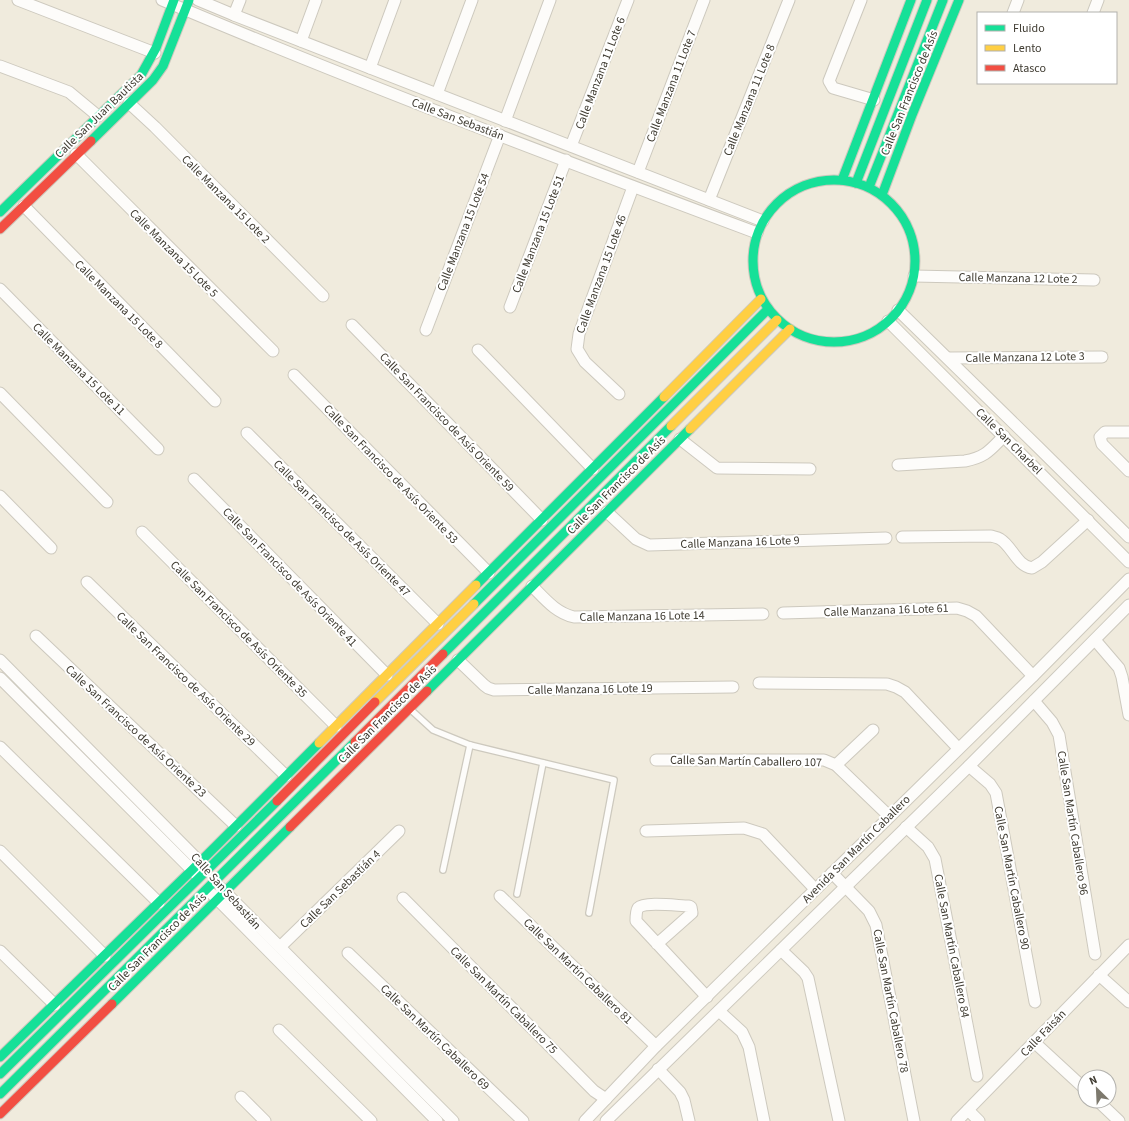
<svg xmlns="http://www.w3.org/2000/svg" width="1129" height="1121" font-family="'Source Sans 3',sans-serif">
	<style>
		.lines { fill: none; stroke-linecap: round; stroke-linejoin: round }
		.lane-casing { stroke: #cdc9be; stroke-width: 8 }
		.street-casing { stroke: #cdc9be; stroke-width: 13 }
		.fast-casing { stroke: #cdc9be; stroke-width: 11 }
		.slow-casing { stroke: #cdc9be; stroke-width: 11 }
		.jam-casing { stroke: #cdc9be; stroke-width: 11 }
		.lane { stroke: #fdfcfa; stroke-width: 5.5 }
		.street { stroke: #fdfcfa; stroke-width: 11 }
		.fast { stroke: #16e098; stroke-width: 9 }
		.slow { stroke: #ffcf43; stroke-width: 9 }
		.jam { stroke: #f24e42; stroke-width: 9 }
		.labels { text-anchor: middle; stroke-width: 4; stroke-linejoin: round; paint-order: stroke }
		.street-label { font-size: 12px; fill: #3f3b31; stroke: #fff }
	</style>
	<rect width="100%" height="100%" fill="#f0ebdd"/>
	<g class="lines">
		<!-- lane casing -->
		<g class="lane-casing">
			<g id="lane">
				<path d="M410,709L433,730L470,745L614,780L589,913"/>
				<path d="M443,870L470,745"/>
				<path d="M517,894L543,763"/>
			</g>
		</g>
		<!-- street casing -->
		<g class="street-casing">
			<g id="street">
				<path d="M18,0L155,53"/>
				<path d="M162,0C358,83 557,158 757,233"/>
				<path d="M198,0L234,15L763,221"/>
				<path d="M861,0L829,81L833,88L874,100"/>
				<path d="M1013,13L1018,0"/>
				<path d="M1093,13L1098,0"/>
				<path d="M234,15L240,0"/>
				<path d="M301,41L316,0"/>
				<path d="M0,66L69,92L98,116"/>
				<path d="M370,68L395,0"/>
				<path d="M437,94L472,0"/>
				<path d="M129,103L155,127L323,296"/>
				<path d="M505,121L550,0"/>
				<path d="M571,146L628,0"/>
				<path d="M76,154L273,351"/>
				<path d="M638,172L704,0"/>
				<path d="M709,200L789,0"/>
				<path d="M24,206L215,401"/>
				<path d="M914,276L1094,280"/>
				<path d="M0,289L158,449"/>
				<path d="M510,307L566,160"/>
				<path d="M898,310L1039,448L1129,537"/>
				<path d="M888,321L1129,562"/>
				<path d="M352,325L542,520"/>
				<path d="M426,330L500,135"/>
				<path d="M478,350L593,469"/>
				<path d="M948,358L1102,357"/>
				<path d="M294,375L489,573"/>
				<path d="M0,393L107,502"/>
				<path d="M619,394L585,362L577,349L579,334L633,187"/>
				<path d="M1129,432H1105L1100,437L1102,444L1129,471"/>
				<path d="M247,433L438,624"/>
				<path d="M680,439L717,468L810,469"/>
				<path d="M898,465L965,461C986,457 990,450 1004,436"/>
				<path d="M194,479L387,675"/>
				<path d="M0,496L51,548"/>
				<path d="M607,512L636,539L649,545L886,538"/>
				<path d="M142,532L336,726"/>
				<path d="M902,537L991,536C994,537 997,537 1000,539C1012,546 1017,566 1032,568L1042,562L1088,520"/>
				<path d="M87,582L286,776"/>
				<path d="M532,586C545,599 556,613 574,617L763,614"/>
				<path d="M783,613L957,608L967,611L976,616L1033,676"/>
				<path d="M36,636L236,826"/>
				<path d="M1095,640L1119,668L1122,677L1129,715"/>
				<path d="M0,660L204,866"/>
				<path d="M458,660L484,685L488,688L494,690L733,687"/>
				<path d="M0,678L196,874"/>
				<path d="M759,683L887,684L896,687L905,692L958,748"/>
				<path d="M1034,701L1052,722L1059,735L1095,954"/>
				<path d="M0,747L159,903"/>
				<path d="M656,760H824L836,765L889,816"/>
				<path d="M836,765L873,730"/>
				<path d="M969,766L990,784L996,793L1035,1002"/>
				<path d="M906,827L928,847L935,859L977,1076"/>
				<path d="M646,831L744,828L763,834L815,889"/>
				<path d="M0,851L105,956"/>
				<path d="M832,873L869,911L876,925L914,1121"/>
				<path d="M221,888L453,1121"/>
				<path d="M212,894L437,1121"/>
				<path d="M500,896L656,1046"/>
				<path d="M403,898L594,1091L606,1099"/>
				<path d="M657,944L692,913L691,907L689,906C679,906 645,901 638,908C636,911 636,917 636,921L707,997"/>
				<path d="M280,947L399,831"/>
				<path d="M781,950L804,972L808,978L839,1121"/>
				<path d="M0,951L55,1005"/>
				<path d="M348,953L523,1121"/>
				<path d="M1099,975L1129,1002"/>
				<path d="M719,1011L742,1032L749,1047L764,1121"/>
				<path d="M279,1030L371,1121"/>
				<path d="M1034,1042L1085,1089"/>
				<path d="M658,1069L680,1092L684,1100L689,1121"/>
				<path d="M241,1097L265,1121"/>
				<path d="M1098,1101L1119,1121"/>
				<path d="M968,1110L979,1121"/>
				<path d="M585,1121L656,1046L1033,676L1129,579"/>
				<path d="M606,1121L969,766L1129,605"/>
				<path d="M957,1121L1129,945"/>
			</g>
		</g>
		<!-- fast casing -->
		<g class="fast-casing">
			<g id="fast">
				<path d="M91,141L153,80L163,66L189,0"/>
				<path d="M842,180L911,0"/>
				<circle cx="834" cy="261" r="81"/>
				<path d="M856,183L927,0"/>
				<path d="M869,187L943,0"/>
				<path d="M882,195L912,115L959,0"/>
				<path d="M0,212L141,75L156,48L174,0"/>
				<path d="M476,585L664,397"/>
				<path d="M474,604L768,309"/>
				<path d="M443,654L671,426"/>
				<path d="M427,691L690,429"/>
				<path d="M112,1004L290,827"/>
				<path d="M0,1057L192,870L319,743"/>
				<path d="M0,1074L277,801"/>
				<path d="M0,1094L355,742"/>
			</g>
		</g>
		<!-- slow casing -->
		<g class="slow-casing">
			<g id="slow">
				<path d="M664,397L761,299"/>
				<path d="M671,426L777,320"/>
				<path d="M690,429L790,329"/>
				<path d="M375,702L474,604"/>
				<path d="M319,743L476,585"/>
			</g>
		</g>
		<!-- jam casing -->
		<g class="jam-casing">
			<g id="jam">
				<path d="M0,229L91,141"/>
				<path d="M355,742L443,654"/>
				<path d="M277,801L375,702"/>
				<path d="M290,827L427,691"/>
				<path d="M0,1114L112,1004"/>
			</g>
		</g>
		<!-- lane -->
		<use href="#lane" class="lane"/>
		<!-- street -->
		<use href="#street" class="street"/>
		<!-- fast -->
		<use href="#fast" class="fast"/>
		<!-- slow -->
		<use href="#slow" class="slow"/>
		<!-- jam -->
		<use href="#jam" class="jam"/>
	</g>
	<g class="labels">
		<!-- street labels -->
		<g class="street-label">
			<text transform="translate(600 73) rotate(-69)" y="4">Calle Manzana 11 Lote 6</text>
			<text transform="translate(671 86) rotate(-69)" y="4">Calle Manzana 11 Lote 7</text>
			<text transform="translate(909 93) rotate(-68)" y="4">Calle San Francisco de Asís</text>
			<text transform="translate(749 100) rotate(-68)" y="4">Calle Manzana 11 Lote 8</text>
			<text transform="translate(99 115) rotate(-44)" y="4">Calle San Juan Bautista</text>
			<text transform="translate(458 119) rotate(21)" y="4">Calle San Sebastián</text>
			<text transform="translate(226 199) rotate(45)" y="4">Calle Manzana 15 Lote 2</text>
			<text transform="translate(463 232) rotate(-69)" y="4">Calle Manzana 15 Lote 54</text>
			<text transform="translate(538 234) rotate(-69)" y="4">Calle Manzana 15 Lote 51</text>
			<text transform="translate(174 253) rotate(45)" y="4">Calle Manzana 15 Lote 5</text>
			<text transform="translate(601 274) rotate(-70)" y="4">Calle Manzana 15 Lote 46</text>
			<text transform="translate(1018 278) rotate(1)" y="4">Calle Manzana 12 Lote 2</text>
			<text transform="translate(119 304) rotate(45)" y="4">Calle Manzana 15 Lote 8</text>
			<text transform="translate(1025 357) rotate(-1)" y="4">Calle Manzana 12 Lote 3</text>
			<text transform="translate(79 369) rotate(45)" y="4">Calle Manzana 15 Lote 11</text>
			<text transform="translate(447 422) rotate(46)" y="4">Calle San Francisco de Asís Oriente 59</text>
			<text transform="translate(1009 441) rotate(45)" y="4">Calle San Charbel</text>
			<text transform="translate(391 474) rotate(46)" y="4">Calle San Francisco de Asís Oriente 53</text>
			<text transform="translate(616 485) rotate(-45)" y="4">Calle San Francisco de Asís</text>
			<text transform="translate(342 528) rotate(45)" y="4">Calle San Francisco de Asís Oriente 47</text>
			<text transform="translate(740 542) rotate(-2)" y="4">Calle Manzana 16 Lote 9</text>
			<text transform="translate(290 577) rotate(46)" y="4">Calle San Francisco de Asís Oriente 41</text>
			<text transform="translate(886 610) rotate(-2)" y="4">Calle Manzana 16 Lote 61</text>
			<text transform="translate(642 616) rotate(-1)" y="4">Calle Manzana 16 Lote 14</text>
			<text transform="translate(239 629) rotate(45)" y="4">Calle San Francisco de Asís Oriente 35</text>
			<text transform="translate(186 679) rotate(44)" y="4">Calle San Francisco de Asís Oriente 29</text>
			<text transform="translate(590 689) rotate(-1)" y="4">Calle Manzana 16 Lote 19</text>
			<text transform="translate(387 714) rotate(-45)" y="4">Calle San Francisco de Asís</text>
			<text transform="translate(136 731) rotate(43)" y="4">Calle San Francisco de Asís Oriente 23</text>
			<text transform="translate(746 761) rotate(1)" y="4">Calle San Martín Caballero 107</text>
			<text transform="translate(1073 823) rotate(81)" y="4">Calle San Martín Caballero 96</text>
			<text transform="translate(856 849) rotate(-45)" y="4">Avenida San Martín Caballero</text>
			<text transform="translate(1012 878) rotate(79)" y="4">Calle San Martín Caballero 90</text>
			<text transform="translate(340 889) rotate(-44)" y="4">Calle San Sebastián 4</text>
			<text transform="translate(226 891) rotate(48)" y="4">Calle San Sebastián</text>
			<text transform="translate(157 942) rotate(-45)" y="4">Calle San Francisco de Asís</text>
			<text transform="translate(952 946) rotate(79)" y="4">Calle San Martín Caballero 84</text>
			<text transform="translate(578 971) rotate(44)" y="4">Calle San Martín Caballero 81</text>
			<text transform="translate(504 1000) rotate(45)" y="4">Calle San Martín Caballero 75</text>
			<text transform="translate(891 1001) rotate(79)" y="4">Calle San Martín Caballero 78</text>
			<text transform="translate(1043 1033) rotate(-46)" y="4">Calle Faisán</text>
			<text transform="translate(435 1037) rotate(44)" y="4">Calle San Martín Caballero 69</text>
		</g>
	</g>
	<!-- legend -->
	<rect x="977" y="12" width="140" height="72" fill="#ffffff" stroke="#b2b1ad"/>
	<rect x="985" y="25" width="20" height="6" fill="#16e098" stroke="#b2b1ad"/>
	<text x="1013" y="32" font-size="12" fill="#3f3b31">Fluido</text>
	<rect x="985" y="45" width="20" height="6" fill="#ffcf43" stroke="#b2b1ad"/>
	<text x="1013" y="52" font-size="12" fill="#3f3b31">Lento</text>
	<rect x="985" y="65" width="20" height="6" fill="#f24e42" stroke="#b2b1ad"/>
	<text x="1013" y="72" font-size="12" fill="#3f3b31">Atasco</text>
	<!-- north arrow -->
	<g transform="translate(1097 1089) rotate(336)"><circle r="19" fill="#ffffff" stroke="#b2b1ad"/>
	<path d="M0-3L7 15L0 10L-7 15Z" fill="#7d796d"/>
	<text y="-6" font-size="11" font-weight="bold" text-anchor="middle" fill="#3f3b31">N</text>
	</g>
</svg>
